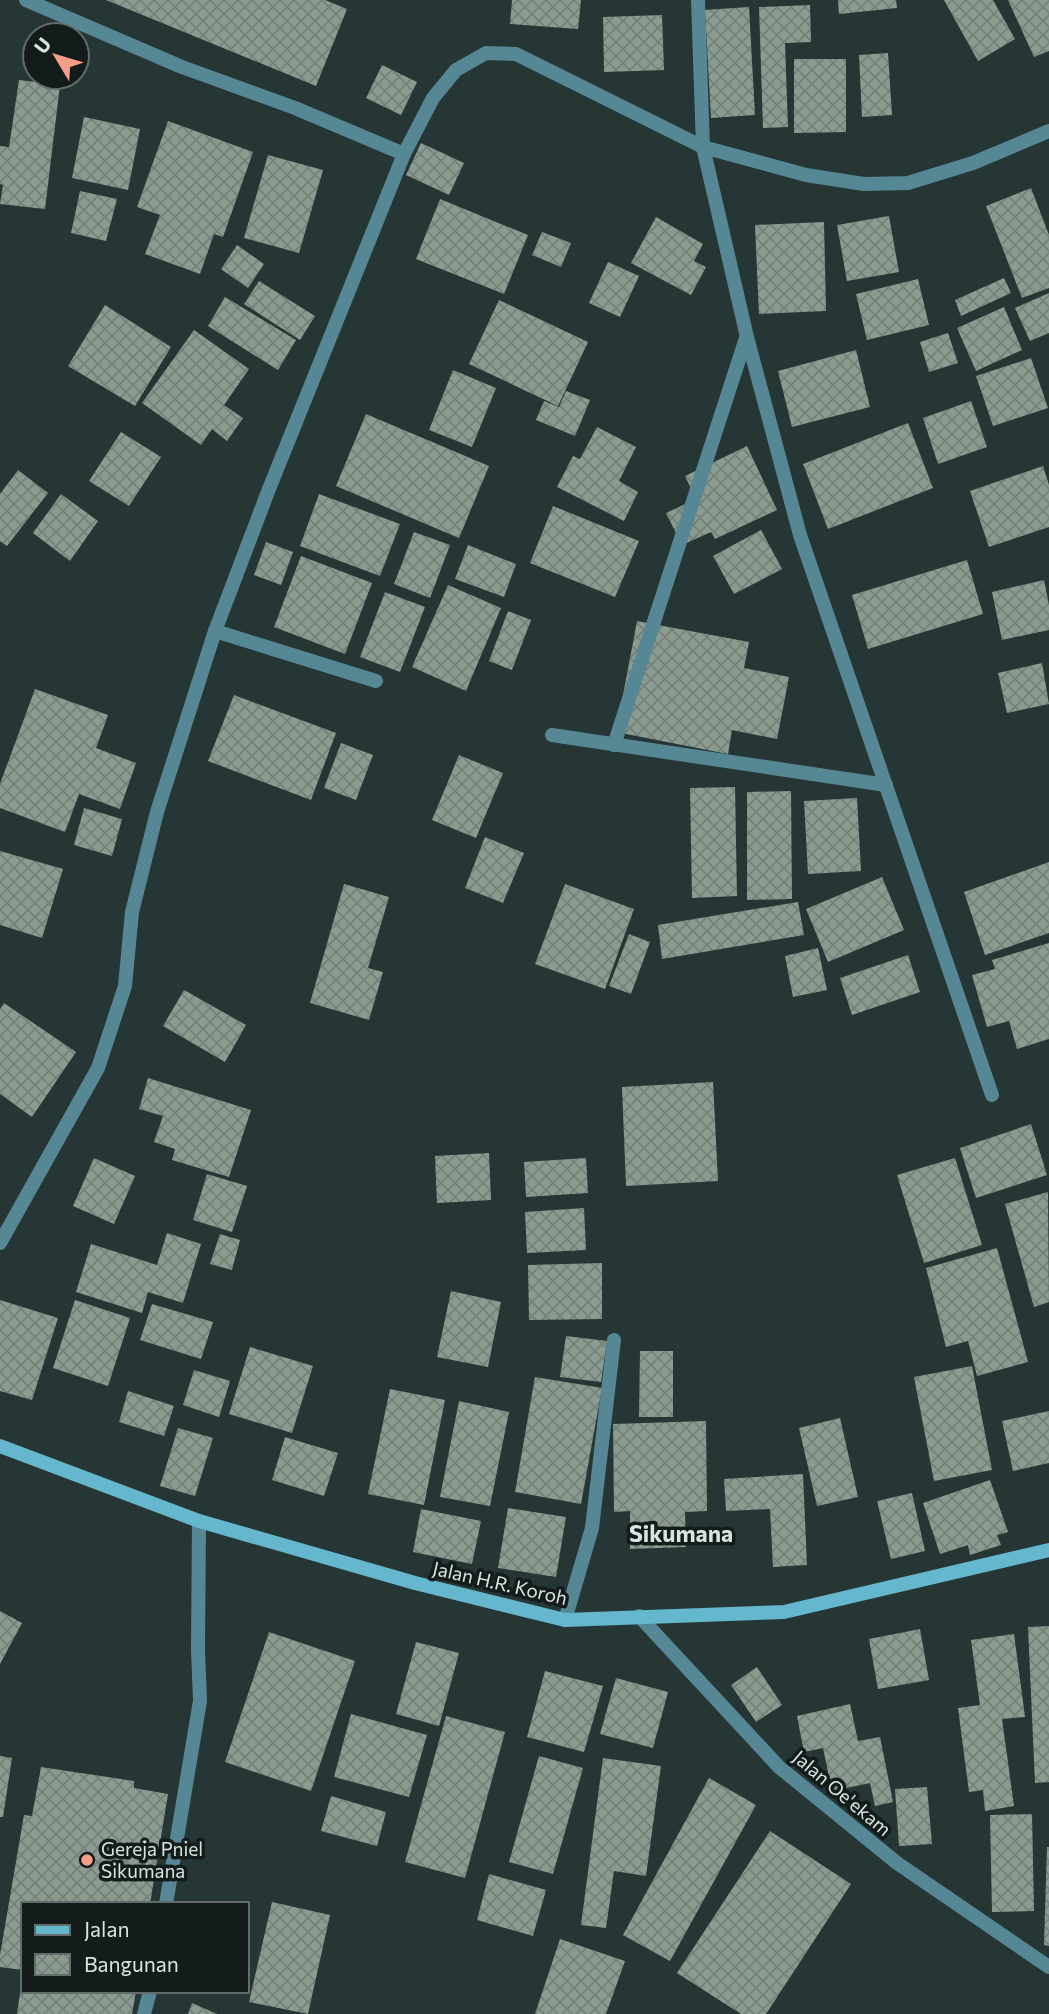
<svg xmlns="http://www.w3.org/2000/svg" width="1049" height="2014" font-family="Commissioner,sans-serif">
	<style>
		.building { fill: url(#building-cross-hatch) }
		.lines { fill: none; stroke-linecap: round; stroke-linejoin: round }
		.minor { stroke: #568795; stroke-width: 14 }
		.tertiary { stroke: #568795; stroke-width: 14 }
		.secondary { stroke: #64b7cc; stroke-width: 14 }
		.poi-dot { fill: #f49e89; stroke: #141c1b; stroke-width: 2.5 }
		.labels { text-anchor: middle; stroke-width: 7; stroke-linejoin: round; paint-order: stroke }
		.street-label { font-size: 19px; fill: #d8e3e2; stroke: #141c1b }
		.poi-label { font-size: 19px; fill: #d8e3e2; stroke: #141c1b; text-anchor: start }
		.quarter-label { font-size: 23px; font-weight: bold; fill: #d8e3e2; stroke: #141c1b }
	</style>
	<defs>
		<pattern id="building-cross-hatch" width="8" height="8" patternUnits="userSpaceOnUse" patternTransform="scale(1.75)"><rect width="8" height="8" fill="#8b9b90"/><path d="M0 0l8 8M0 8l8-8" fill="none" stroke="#758179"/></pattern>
	</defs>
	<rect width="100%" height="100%" fill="#253634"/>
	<!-- building -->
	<g class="building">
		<path d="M106,0H325L347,9L316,86Z"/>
		<path d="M512,0H581L578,29L510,24Z"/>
		<path d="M838,0H896L897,8L839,14Z"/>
		<path d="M944,0H993L1015,39L978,61Z"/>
		<path d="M1008,0H1049V51L1034,57Z"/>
		<path d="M810,5L811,42L785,43L788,127L763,128L759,7Z"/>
		<path d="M749,7L755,115L711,118L705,10Z"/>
		<path d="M662,15L664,70L604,72L603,17Z"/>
		<path d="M888,53L892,115L862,117L859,55Z"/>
		<path d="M794,59H846V132L794,133Z"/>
		<path d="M382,65L417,82L401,115L366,98Z"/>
		<path d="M19,80L60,85L45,209L0,204L3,185L0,184V146L9,147Z"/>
		<path d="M84,117L140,129L128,190L72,178Z"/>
		<path d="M168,121L253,152L223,237L214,234L200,274L145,254L160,215L137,207Z"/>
		<path d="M421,143L464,163L449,195L406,175Z"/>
		<path d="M268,155L323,170L299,253L244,238Z"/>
		<path d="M1031,188L1049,235V288L1022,298L986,206Z"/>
		<path d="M80,191L117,199L106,241L71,233Z"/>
		<path d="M440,199L528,235L504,294L416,259Z"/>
		<path d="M889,216L899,272L847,281L837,225Z"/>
		<path d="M656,217L703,244L694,261L706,267L691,295L631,263Z"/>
		<path d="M824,222L826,311L759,314L755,225Z"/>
		<path d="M542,232L571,243L561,267L532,255Z"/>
		<path d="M237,245L264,264L248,288L221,269Z"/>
		<path d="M608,262L639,276L620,317L589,303Z"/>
		<path d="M1004,278L1011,293L961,316L955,300Z"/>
		<path d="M918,279L929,325L867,340L856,294Z"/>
		<path d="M259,281L315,316L300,340L244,304Z"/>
		<path d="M1049,293V333L1030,341L1015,308Z"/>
		<path d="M225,297L296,340L278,370L208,326Z"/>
		<path d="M499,300L588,342L558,406L469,364Z"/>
		<path d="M105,305L171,347L135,406L68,366Z"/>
		<path d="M1004,307L1022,350L976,371L957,328Z"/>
		<path d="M194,330L249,369L224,405L243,418L227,441L212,429L201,445L142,403Z"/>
		<path d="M948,333L958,363L929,372L920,342Z"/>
		<path d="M856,350L870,407L792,427L778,371Z"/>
		<path d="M1031,358L1048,408L993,426L976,376Z"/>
		<path d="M453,370L496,388L472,447L429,430Z"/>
		<path d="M566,391L590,400L575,436L536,420L544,401L559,407Z"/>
		<path d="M971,401L987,447L938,464L923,418Z"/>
		<path d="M366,414L489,466L459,538L336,486Z"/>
		<path d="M908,423L933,488L828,529L803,464Z"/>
		<path d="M597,427L636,447L619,481L638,492L624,521L557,487L573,456L580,459Z"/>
		<path d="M121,432L161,457L129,506L89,481Z"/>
		<path d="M747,446L777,510L715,539L711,532L682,545L666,513L696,499L685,476Z"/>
		<path d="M1043,466L1049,485V527L989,547L970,491Z"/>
		<path d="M18,470L48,493L7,546L0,541V494Z"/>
		<path d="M61,494L98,521L70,561L33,533Z"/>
		<path d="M319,494L400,524L380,576L300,546Z"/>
		<path d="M553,506L639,541L615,597L530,563Z"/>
		<path d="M761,530L782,569L734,594L713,556Z"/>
		<path d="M414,532L450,545L430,598L394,584Z"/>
		<path d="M266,542L293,552L281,585L254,575Z"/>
		<path d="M468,545L516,564L504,597L455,579Z"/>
		<path d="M301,556L372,583L345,654L274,627Z"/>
		<path d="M967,560L983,614L868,649L852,595Z"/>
		<path d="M1044,580L1049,605V630L1002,640L992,592Z"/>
		<path d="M448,585L501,608L466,691L412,667Z"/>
		<path d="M385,592L425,607L400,672L360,657Z"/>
		<path d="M508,611L531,620L512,670L489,661Z"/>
		<path d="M637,621L749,642L744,668L789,677L777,739L732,730L728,754L616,732Z"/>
		<path d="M1042,663L1049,704L1007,713L998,673Z"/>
		<path d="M35,689L108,715L96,748L136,763L120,809L79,794L65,832L0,808V784Z"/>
		<path d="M234,695L336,733L311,800L208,761Z"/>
		<path d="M341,743L373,755L356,800L324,788Z"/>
		<path d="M459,755L503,773L476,838L432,820Z"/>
		<path d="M735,787L737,896L692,898L690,788Z"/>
		<path d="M791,791L792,899L747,900V792Z"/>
		<path d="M857,798L861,871L808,874L804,801Z"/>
		<path d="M84,808L122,819L112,856L74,845Z"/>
		<path d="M485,837L524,853L503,903L465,888Z"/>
		<path d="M0,851L63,869L42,938L0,925Z"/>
		<path d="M1049,862V933L985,955L964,892Z"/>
		<path d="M882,877L904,930L828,962L806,909Z"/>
		<path d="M344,884L389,897L368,968L383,972L369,1020L310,1003Z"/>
		<path d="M565,884L634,909L605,989L535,964Z"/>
		<path d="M798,902L804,935L662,959L658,925Z"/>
		<path d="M629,934L650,942L631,994L609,986Z"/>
		<path d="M1049,943V1039L1017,1049L1009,1021L987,1027L972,975L995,969L992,960Z"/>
		<path d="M818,948L827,990L793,997L785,956Z"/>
		<path d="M908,955L920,992L852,1015L840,978Z"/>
		<path d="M184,990L246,1025L225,1062L163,1026Z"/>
		<path d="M4,1003L76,1052L32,1117L0,1094V1009Z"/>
		<path d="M148,1078L251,1110L229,1177L172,1160L175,1149L154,1142L163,1116L139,1109Z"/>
		<path d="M713,1082L718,1181L626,1186L622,1087Z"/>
		<path d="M1031,1124L1047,1175L976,1198L960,1148Z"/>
		<path d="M489,1153L491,1200L437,1203L435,1156Z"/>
		<path d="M94,1158L135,1176L114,1224L73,1206Z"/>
		<path d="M586,1158L588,1193L526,1197L524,1162Z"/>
		<path d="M955,1158L982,1245L924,1263L897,1175Z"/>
		<path d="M207,1174L247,1186L232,1232L193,1220Z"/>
		<path d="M1048,1192L1049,1302L1034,1307L1005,1204Z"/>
		<path d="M584,1208L586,1250L527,1253L525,1212Z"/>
		<path d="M167,1233L201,1244L183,1303L148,1292L142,1313L76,1292L91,1244L157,1265Z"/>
		<path d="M220,1234L240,1240L232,1270L210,1264Z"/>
		<path d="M997,1248L1028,1362L977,1376L968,1341L946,1347L926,1268Z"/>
		<path d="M602,1263V1319L529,1320L528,1265Z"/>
		<path d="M451,1291L501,1302L488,1367L437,1357Z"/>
		<path d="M0,1300L58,1318L32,1400L0,1391Z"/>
		<path d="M75,1300L130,1318L108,1386L53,1368Z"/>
		<path d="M152,1304L213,1322L201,1359L140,1340Z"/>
		<path d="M566,1336L607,1341L601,1382L560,1377Z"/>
		<path d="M250,1347L313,1366L292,1433L229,1414Z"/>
		<path d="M640,1351H673V1417H639Z"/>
		<path d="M972,1366L992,1470L934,1481L914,1377Z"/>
		<path d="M194,1370L230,1381L219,1417L183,1405Z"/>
		<path d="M535,1377L602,1388L581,1504L515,1492Z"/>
		<path d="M390,1389L445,1400L424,1505L368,1494Z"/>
		<path d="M128,1391L174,1406L164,1436L119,1422Z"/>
		<path d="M459,1401L509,1412L490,1506L440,1497Z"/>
		<path d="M1049,1411V1463L1013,1471L1002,1421Z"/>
		<path d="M840,1418L858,1497L817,1506L799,1428Z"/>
		<path d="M706,1421L707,1511L685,1512L686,1547L630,1549V1511L614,1512L613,1424Z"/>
		<path d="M178,1428L213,1438L195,1496L160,1486Z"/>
		<path d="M285,1437L338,1453L324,1496L272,1480Z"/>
		<path d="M803,1474L807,1565L773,1567L770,1509L726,1511L724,1479Z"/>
		<path d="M990,1480L1008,1532L997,1535L1001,1545L970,1555L968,1545L940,1554L923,1503Z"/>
		<path d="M912,1493L925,1551L891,1559L877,1501Z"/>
		<path d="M508,1508L566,1517L556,1577L498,1568Z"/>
		<path d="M421,1509L481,1521L472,1564L413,1552Z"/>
		<path d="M0,1611L22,1623L0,1664Z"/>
		<path d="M1049,1626V1782L1035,1783L1028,1627Z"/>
		<path d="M920,1629L929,1680L878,1689L869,1639Z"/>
		<path d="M269,1632L355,1661L311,1791L225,1762Z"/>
		<path d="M1014,1634L1025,1717L1002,1719L1014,1806L985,1811L983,1790L969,1792L958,1708L980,1705L971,1640Z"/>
		<path d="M416,1642L459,1653L439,1726L396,1714Z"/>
		<path d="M757,1667L782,1705L756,1722L731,1685Z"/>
		<path d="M545,1671L603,1686L584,1752L527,1737Z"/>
		<path d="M616,1678L668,1692L653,1748L600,1734Z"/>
		<path d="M850,1704L858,1741L880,1737L893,1802L875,1806L870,1783L832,1791L823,1748L804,1752L797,1716Z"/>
		<path d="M351,1714L427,1735L409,1797L334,1777Z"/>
		<path d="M446,1716L505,1732L465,1878L405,1862Z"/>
		<path d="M0,1756L12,1758L3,1817H0Z"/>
		<path d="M539,1756L583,1768L553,1874L509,1862Z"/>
		<path d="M603,1758L661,1766L646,1876L614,1871L606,1928L581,1925Z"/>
		<path d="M41,1767L134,1781V1788L168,1794L150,1904H23V1970L0,1967V1955L24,1815L32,1816Z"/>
		<path d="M709,1778L756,1805L670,1961L623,1935Z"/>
		<path d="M927,1787L932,1844L899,1846L895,1789Z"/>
		<path d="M331,1796L386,1812L377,1846L321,1831Z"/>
		<path d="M1032,1814L1034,1911L992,1912L990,1815Z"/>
		<path d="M770,1831L851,1884L766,2014H741L677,1973Z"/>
		<path d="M1047,1847H1049V1946L1044,1945Z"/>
		<path d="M489,1874L546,1890L533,1936L477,1920Z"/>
		<path d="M272,1902L330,1915L308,2014L249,2002Z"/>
		<path d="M560,1939L625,1961L606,2014H535Z"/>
		<path d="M21,1986L23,1991H136L132,2014H17Z"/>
		<path d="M192,2003L217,2014H188Z"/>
	</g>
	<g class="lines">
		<!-- minor -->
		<g class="minor">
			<path d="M26,0L182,67L295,108L404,154"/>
			<path d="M698,0L703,147L806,175L864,184L908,183L973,163L1049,131"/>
			<path d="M215,631L376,681"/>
			<path d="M552,735L886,785"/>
			<path d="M614,745L746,338"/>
			<path d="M0,1243L98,1068L125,986L132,912L157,812L215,631L269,489L404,154L433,98L456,70L486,53L516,54L703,147L747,337L800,535L992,1095"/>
			<path d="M565,1620L592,1528L614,1340"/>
			<path d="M166,1904L200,1701L198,1650L199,1521"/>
			<path d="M144,2014L150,1991"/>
		</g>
		<!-- tertiary -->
		<path class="tertiary" d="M639,1616L779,1767L897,1863L1049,1967"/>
		<!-- secondary -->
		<path class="secondary" d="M0,1446L199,1521L415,1583L565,1620L784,1612L1049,1550"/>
	</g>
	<!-- markers -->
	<circle class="poi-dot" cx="87" cy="1860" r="7"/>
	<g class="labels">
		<!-- street labels -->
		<g class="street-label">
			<text transform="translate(500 1583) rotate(13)" y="7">Jalan H.R. Koroh</text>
			<text transform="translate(842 1793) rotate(40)" y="7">Jalan Oe'ekam</text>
		</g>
		<!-- poi labels -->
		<g class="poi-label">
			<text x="101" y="1856">Gereja Pniel<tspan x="101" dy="22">Sikumana</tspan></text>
		</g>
		<!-- quarter labels -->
		<g class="quarter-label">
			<text x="681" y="1542">Sikumana</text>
		</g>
	</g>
	<!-- legend -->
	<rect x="21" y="1902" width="228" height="91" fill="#141c1b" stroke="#626c6b" stroke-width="2"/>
	<rect x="35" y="1925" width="35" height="10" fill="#64b7cc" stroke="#626c6b" stroke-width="2"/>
	<text x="84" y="1937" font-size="21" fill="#d8e3e2">Jalan</text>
	<rect x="35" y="1954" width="35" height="21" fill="url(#building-cross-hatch)" stroke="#626c6b" stroke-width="2"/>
	<text x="84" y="1972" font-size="21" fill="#d8e3e2">Bangunan</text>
	<!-- north arrow -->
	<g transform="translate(56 56) rotate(308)"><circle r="33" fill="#141c1b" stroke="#626c6b" stroke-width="2"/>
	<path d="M0-5L12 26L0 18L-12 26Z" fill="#f49e89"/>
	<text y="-10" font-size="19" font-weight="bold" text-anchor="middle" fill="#d8e3e2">U</text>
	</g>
</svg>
